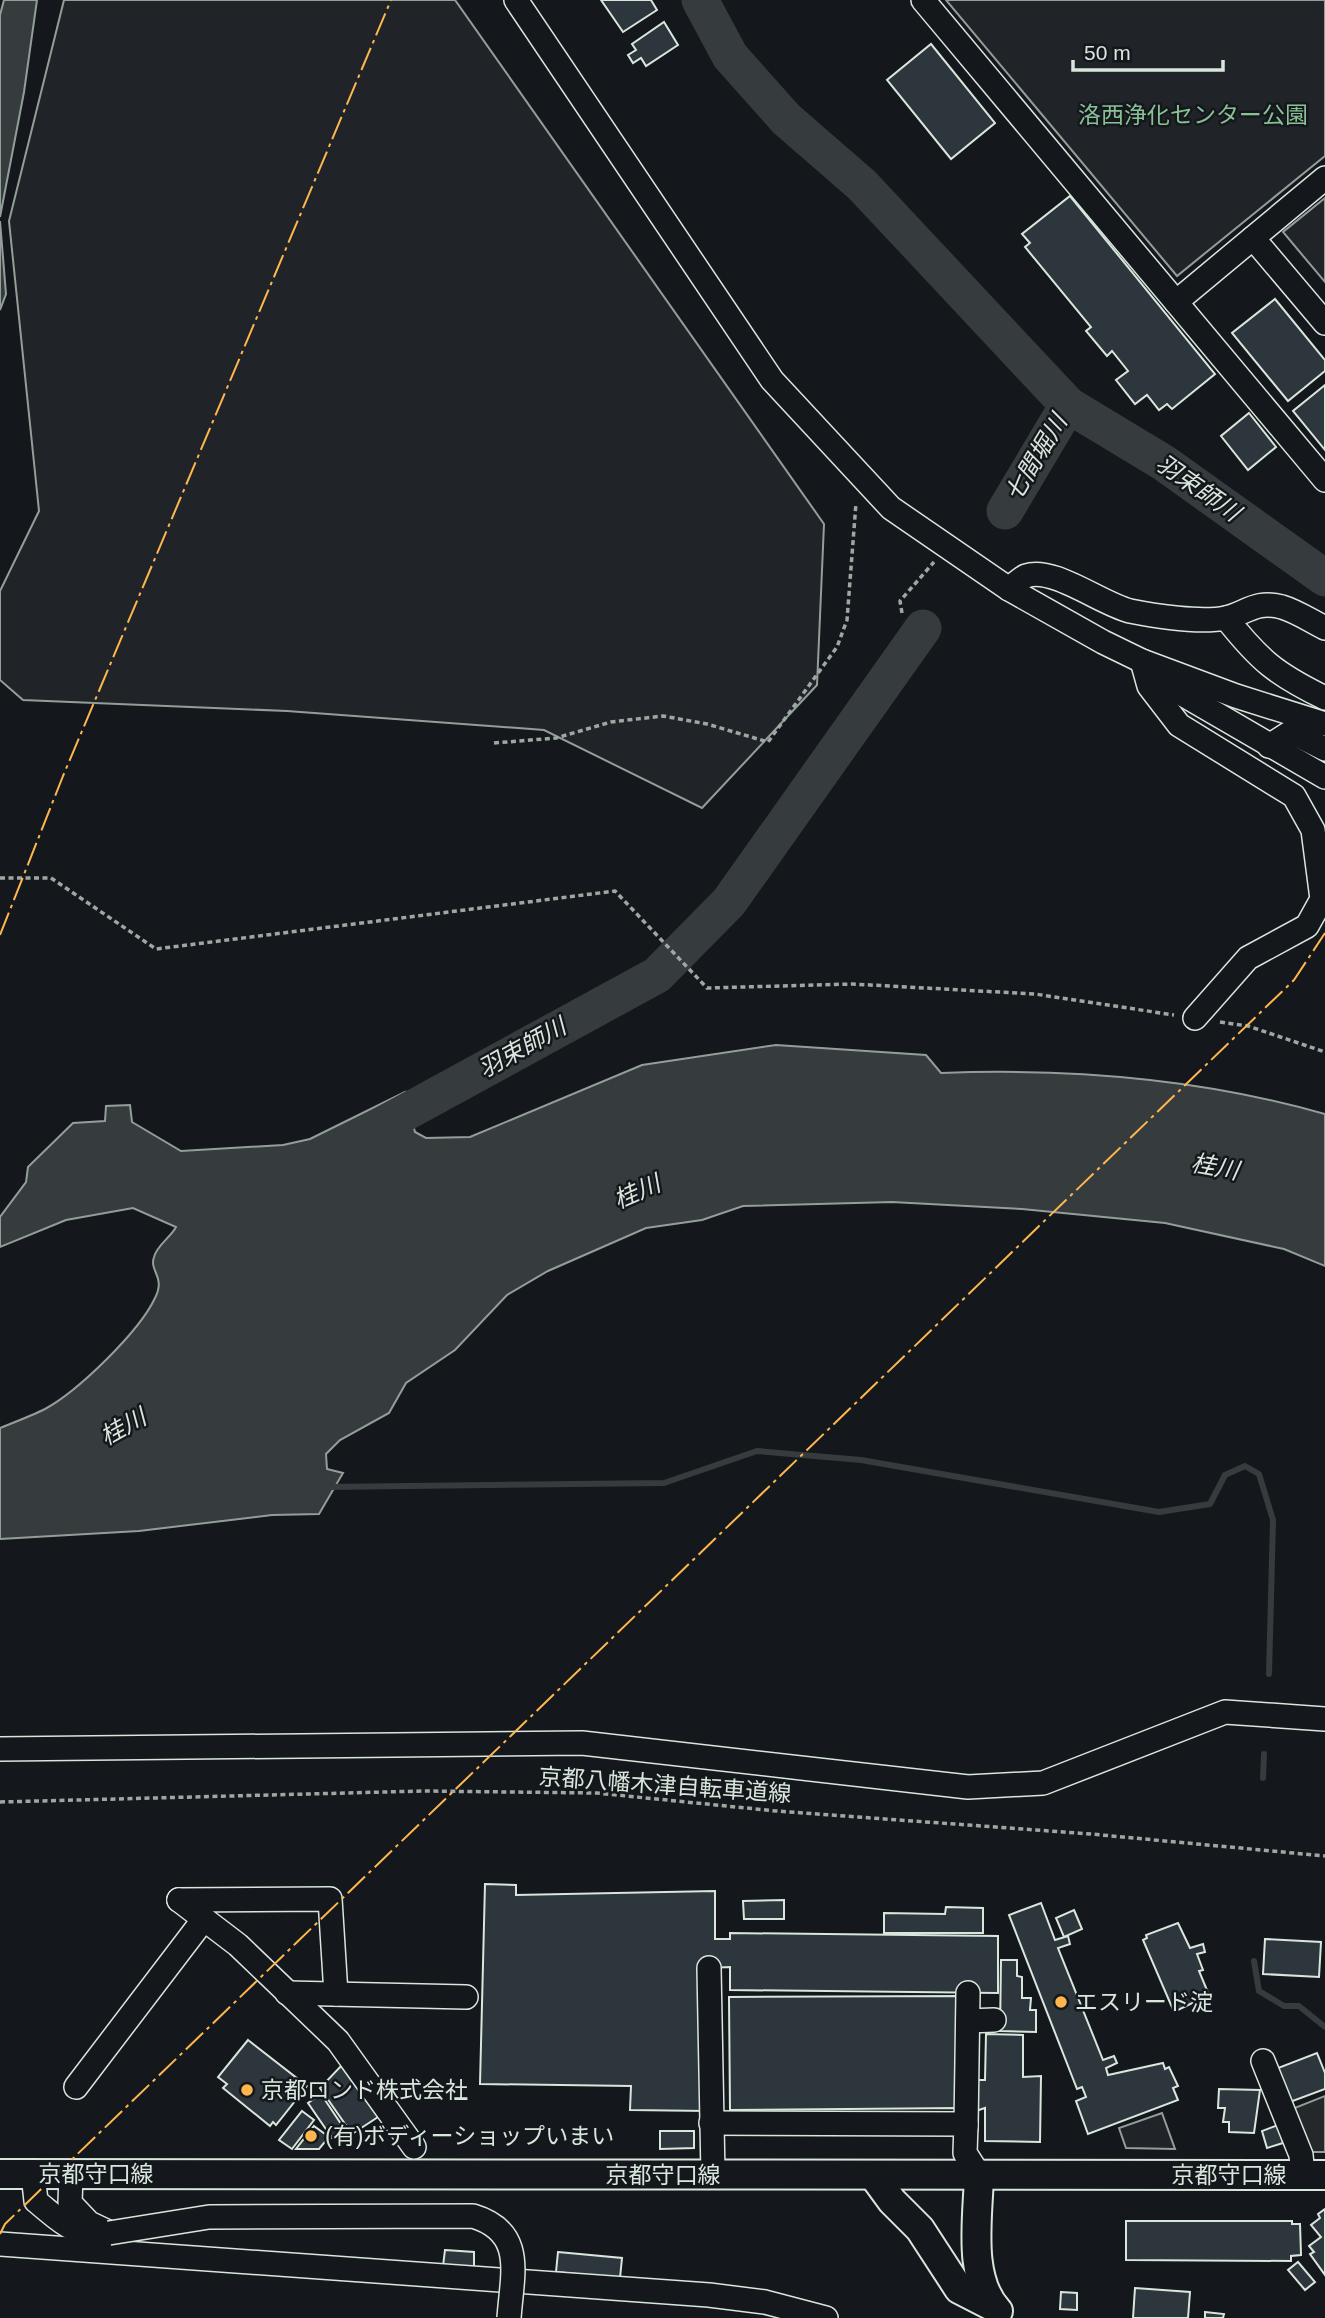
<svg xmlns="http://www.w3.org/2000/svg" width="1325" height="2318" font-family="Helvetica,'Noto Sans JP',sans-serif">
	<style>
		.green { fill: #202428; stroke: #939e99; stroke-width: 2 }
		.parking { fill: #24282b; stroke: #939e99; stroke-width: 2 }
		.water { fill: #363b3e; stroke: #939e99; stroke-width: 2 }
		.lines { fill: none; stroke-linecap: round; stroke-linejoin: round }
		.stream { stroke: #363b3e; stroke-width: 6 }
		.river { stroke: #363b3e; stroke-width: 37 }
		.building { fill: #2c363c; stroke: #d8e6dc; stroke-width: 2 }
		.minor-casing { stroke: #d8e6dc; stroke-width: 26 }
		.major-casing { stroke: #d8e6dc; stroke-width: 32 }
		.path { stroke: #9da8a2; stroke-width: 3.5; stroke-dasharray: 5 3.5; stroke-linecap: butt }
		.minor { stroke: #14181c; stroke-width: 23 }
		.major { stroke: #14181c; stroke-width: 28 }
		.minor-bridge-casing { stroke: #d8e6dc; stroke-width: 26; stroke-linecap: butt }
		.minor-bridge { stroke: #14181c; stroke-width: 23 }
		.power { stroke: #ffb74d; stroke-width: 2; stroke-dasharray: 24 5 3.5 5; stroke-linecap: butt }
		.poi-dot { fill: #ffb74d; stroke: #14181c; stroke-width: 2.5 }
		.labels { text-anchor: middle; stroke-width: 5; stroke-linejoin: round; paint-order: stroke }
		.park-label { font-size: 23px; fill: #8ac095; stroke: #14181c }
		.street-label { font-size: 23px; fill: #d8e6dc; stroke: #14181c }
		.poi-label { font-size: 23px; fill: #d8e6dc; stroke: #14181c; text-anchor: start }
		.water-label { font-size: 24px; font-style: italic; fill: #d8e6dc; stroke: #14181c }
	</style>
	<rect width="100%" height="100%" fill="#14181c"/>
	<!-- green -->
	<g class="green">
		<path d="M64,0H455L824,524L817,685L702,808L544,730L287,711L23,700L0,680V591L39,511L9,221Z"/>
		<path d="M946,0H1325V156L1177,276Z"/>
		<path d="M1325,198V282L1283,232Z"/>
		<path d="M1162,2113L1175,2149L1126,2148L1119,2128Z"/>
	</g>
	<!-- parking -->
	<path class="parking" d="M1325,2096V2152H1307L1292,2109Z"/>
	<!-- water -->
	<g class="water">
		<path d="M4,0H37L24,92L0,217V15Z"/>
		<path d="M0,221L6,294L0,310Z"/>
		<path d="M776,1045L926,1055L941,1073C1072,1068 1199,1078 1325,1114V1266L1284,1249L1165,1223L1022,1209L892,1202L743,1206L702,1220L646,1228L548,1271L507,1295L455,1350L406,1383L389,1413L340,1440L326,1454L327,1469L343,1473L319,1514L272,1515L139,1531L0,1539V1428C15,1422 31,1416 45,1409C78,1391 139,1332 155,1298C166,1276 149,1272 154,1257C157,1245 171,1237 176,1227L133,1208L66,1220L0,1247V1217L26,1182L28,1167L73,1123L105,1121L106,1106L130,1105L132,1122L181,1151L283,1145L310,1139L405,1092L415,1132L426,1138L470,1137L642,1065Z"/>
	</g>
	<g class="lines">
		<!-- stream -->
		<g class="stream">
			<path d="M327,1487L664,1483L757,1451L861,1460L1159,1512L1210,1504L1225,1475L1245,1466L1259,1474L1273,1520L1269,1674"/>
			<path d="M1263,1778L1264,1754"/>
			<path d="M1254,1961L1259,1991L1284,2006H1299L1325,2027"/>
		</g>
		<!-- river -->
		<g class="river">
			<path d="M700,0L730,56L786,119L862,185L1068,405L1164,463L1325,578"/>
			<path d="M1005,511L1068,405"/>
			<path d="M366,1134L657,975L729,902L923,628"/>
		</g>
	</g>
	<!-- building -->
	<g class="building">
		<path d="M601,0H651L657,10L623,32Z"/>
		<path d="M664,22L678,45L646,66L641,58L633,63L628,55L636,50L632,44Z"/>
		<path d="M931,44L995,123L951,159L887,80Z"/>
		<path d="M1070,196L1215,374L1172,409L1167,404L1159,410L1147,395L1135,404L1116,380L1128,371L1112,351L1107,356L1086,331L1091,327L1025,247L1030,243L1022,234Z"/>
		<path d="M1275,299L1325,360V371L1288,401L1232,333Z"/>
		<path d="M1325,385V450L1293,411Z"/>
		<path d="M1249,413L1276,447L1248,470L1221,436Z"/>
		<path d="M485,1884L516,1885V1895L715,1891V1939H730V1933L998,1936V1993L730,1990V1967L709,1968L707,2111L630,2110L631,2086L480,2084Z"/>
		<path d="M784,1900V1919H744L743,1901Z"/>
		<path d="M1041,1903L1055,1940L1068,1936L1070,1944L1058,1948L1103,2060L1114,2056L1117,2063L1106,2068L1108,2075L1163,2063L1165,2069L1169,2067L1178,2086L1173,2088L1178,2100L1088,2134L1076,2101L1086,2097L1082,2087L1077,2089L1009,1915Z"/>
		<path d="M946,1907L983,1908V1933H884V1913L945,1914Z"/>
		<path d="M1074,1910L1082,1929L1064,1937L1056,1918Z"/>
		<path d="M1178,1923L1190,1948L1203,1944L1205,1952L1197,1954L1203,1970L1199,1971L1209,1995L1174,2012L1143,1940L1147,1938L1146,1935Z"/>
		<path d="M1265,1939L1321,1942L1319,1977L1263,1974Z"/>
		<path d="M1001,1960H1017V1976L1022,1977V1998H1031L1030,2010H1036V2032L1000,2031Z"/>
		<path d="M960,1996V2080H985L986,2034L1023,2035V2077L1041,2076L1040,2142L985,2141V2108L973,2112L960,2108L730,2110L729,1997Z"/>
		<path d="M248,2040L307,2086L276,2125L273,2122L270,2126L223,2088L227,2084L218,2077Z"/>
		<path d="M1317,2053L1325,2073V2089L1290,2102L1278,2068Z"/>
		<path d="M341,2066L378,2117L352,2134L320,2088Z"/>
		<path d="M1219,2089L1260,2090L1254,2133L1229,2132V2122H1223L1225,2108H1218Z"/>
		<path d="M321,2094L345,2130L332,2138L308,2103Z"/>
		<path d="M302,2111L314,2120L292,2149L279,2140Z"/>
		<path d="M1278,2125L1283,2143L1267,2148L1262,2131Z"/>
		<path d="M314,2126L329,2137L319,2149H296Z"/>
		<path d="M660,2131H694V2148L660,2149Z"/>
		<path d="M1325,2209V2275L1310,2254L1314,2252L1309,2246L1321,2237L1311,2225L1320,2218L1318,2214Z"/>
		<path d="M1126,2221H1292V2224H1300L1301,2255L1291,2256V2261L1126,2260Z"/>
		<path d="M445,2250L474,2252V2268L443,2266Z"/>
		<path d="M558,2252L622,2258L620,2278L556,2272Z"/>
		<path d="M1298,2262L1315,2282L1305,2290L1288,2270Z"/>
		<path d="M1135,2288L1190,2292L1188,2318H1133Z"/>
		<path d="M1061,2292L1077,2293V2310L1060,2309Z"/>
		<path d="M1205,2312L1224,2314L1223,2318H1205Z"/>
	</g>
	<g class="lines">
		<!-- minor casing -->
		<g class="minor-casing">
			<g id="minor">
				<path d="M516,0L772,380L891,508L1009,589L1103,642L1142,661L1236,696L1325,724"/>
				<path d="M923,0L1325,480"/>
				<path d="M1253,238L1325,323"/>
				<path d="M1176,302L1325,178"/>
				<path d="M1009,589C1014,585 1020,579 1026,576C1053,566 1101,604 1130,611C1155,616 1200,623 1226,618C1247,613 1255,600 1282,607C1296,611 1311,621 1325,628"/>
				<path d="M1226,618C1260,661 1276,674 1325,698"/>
				<path d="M1142,661L1149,686L1179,725L1294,796L1313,830L1322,899L1307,926L1248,958L1195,1018"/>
				<path d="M1155,672L1177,691L1325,777"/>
				<path d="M1269,746L1291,732L1325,749"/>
				<path d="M0,1749L582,1743L968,1787L1043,1783L1225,1712L1325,1719"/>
				<path d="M179,1900L238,1945L338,2041L414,2147"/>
				<path d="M179,1900L330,1899L336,1994"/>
				<path d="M709,1968L713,2175"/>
				<path d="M287,1993L466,1997"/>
				<path d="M968,2021L994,2020"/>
				<path d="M1263,2061L1301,2155L1303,2175"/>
				<path d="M76,2087L204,1919"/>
				<path d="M711,2123L966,2124L965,2153L979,2175"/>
				<path d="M966,2127L968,1993"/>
				<path d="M33,2174L36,2201C63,2223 72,2236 109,2233"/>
				<path d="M71,2174L70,2203L89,2223L108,2232"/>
				<path d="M0,2244L709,2295L765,2302L826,2318"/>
			</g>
		</g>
		<!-- major casing -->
		<g class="major-casing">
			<g id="major">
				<path d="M0,2174L1325,2175"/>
				<path d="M873,2175L892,2201L920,2229L959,2289L994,2307"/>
				<path d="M979,2175C978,2217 967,2278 998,2311"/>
			</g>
		</g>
		<!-- path -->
		<g class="path">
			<path d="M902,613L900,601L934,562"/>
			<path d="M494,743L556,738L611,722L663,716L707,724L768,742L837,647L847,620L856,503"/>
			<path d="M0,878H51L156,949L615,891L707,988L852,984L1035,994L1174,1015"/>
			<path d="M1220,1022L1248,1026L1325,1052"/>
			<path d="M0,1802L423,1791L597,1793L776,1811L1091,1834L1325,1856"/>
		</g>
		<!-- minor -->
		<use href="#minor" class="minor"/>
		<!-- major -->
		<use href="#major" class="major"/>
		<!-- minor-bridge casing -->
		<g class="minor-bridge-casing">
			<path id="minor-bridge" d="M109,2233L209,2217L473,2216C526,2232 512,2274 509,2318"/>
		</g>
		<!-- minor-bridge -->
		<use href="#minor-bridge" class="minor-bridge"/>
		<!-- power -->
		<g class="power">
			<path d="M0,935L63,776L391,0"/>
			<path d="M0,2234L5,2224L1294,980L1325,933"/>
		</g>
	</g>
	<!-- markers -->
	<g class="poi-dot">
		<circle cx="1061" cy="2002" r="7"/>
		<circle cx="247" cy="2090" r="7"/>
		<circle cx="311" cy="2136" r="7"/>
	</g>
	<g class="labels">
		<!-- park labels -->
		<g class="park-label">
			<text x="1193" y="123">洛西浄化センター公園</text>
		</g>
		<!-- street labels -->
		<g class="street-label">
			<text transform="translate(665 1785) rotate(4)" y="8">京都八幡木津自転車道線</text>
			<text x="96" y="2182">京都守口線</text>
			<text x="663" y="2183">京都守口線</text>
			<text x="1229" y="2183">京都守口線</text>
		</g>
		<!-- poi labels -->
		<g class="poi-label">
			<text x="1075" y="2010">エスリード淀</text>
			<text x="261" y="2098">京都ロンド株式会社</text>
			<text x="325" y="2144">(有)ボディーショップいまい</text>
		</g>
		<!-- water labels -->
		<g class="water-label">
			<text transform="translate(1036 458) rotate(-59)" y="8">七間堀川</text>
			<text transform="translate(1198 488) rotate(35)" y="8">羽束師川</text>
			<text transform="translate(522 1048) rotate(-29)" y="8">羽束師川</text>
			<text transform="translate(1215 1167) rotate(10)" y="8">桂川</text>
			<text transform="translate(637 1192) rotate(-24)" y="8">桂川</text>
			<text transform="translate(123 1427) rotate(-29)" y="8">桂川</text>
		</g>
	</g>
	<!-- scale -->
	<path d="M1073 60v10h150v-10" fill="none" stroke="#d8e6dc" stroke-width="3.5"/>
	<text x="1084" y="60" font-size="21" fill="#d8e6dc" stroke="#14181c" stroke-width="5" paint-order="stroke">50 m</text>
</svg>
